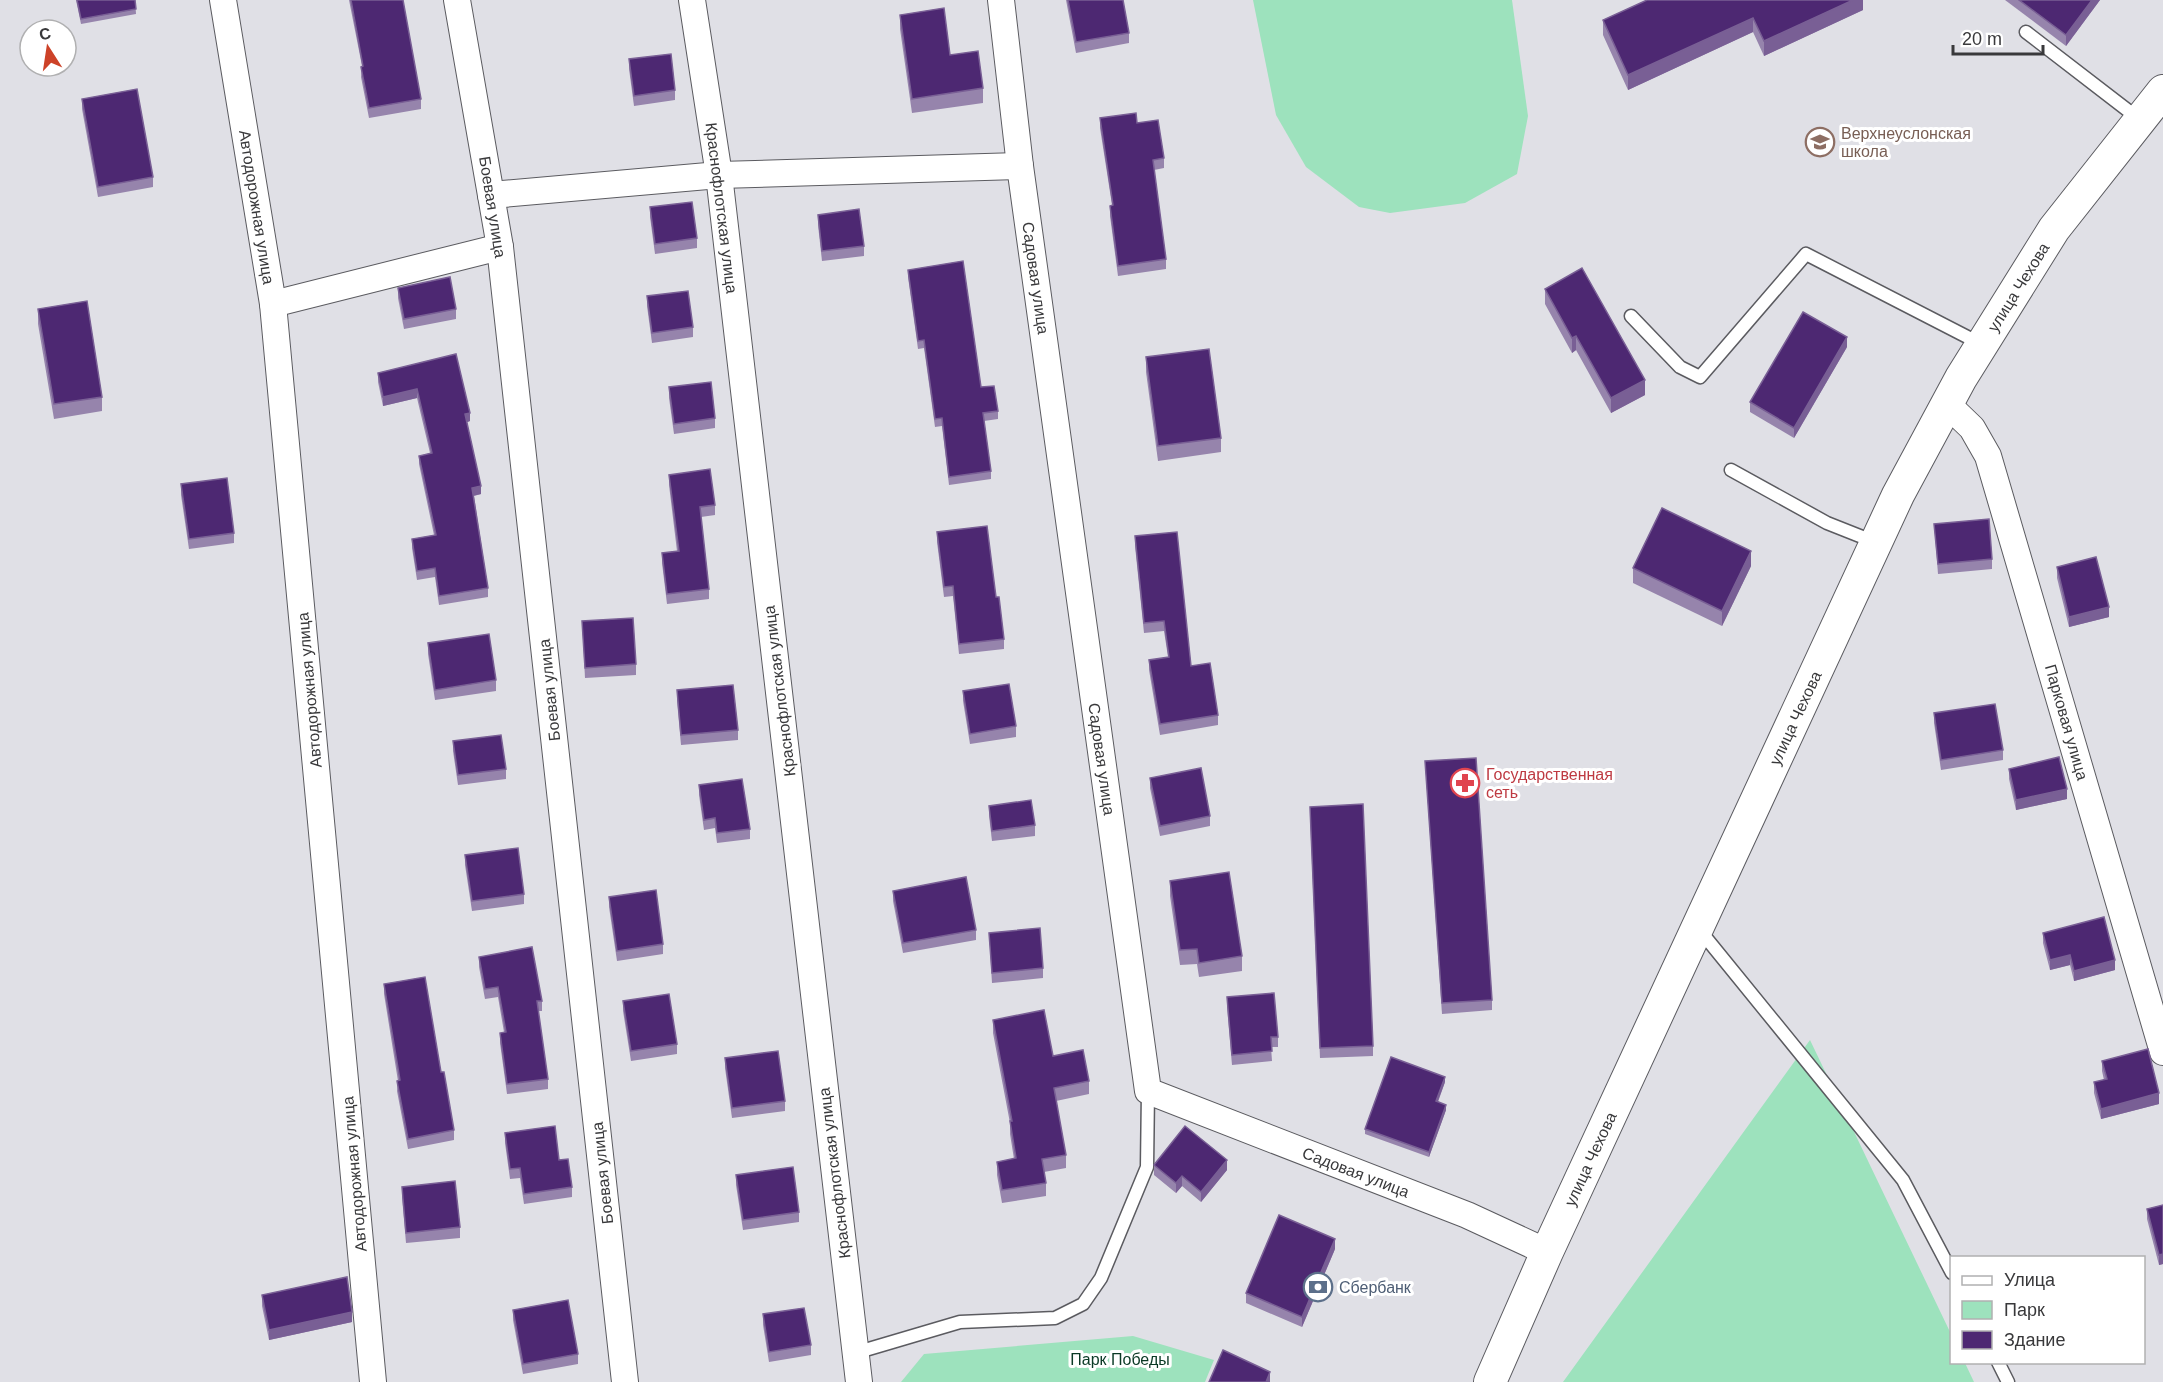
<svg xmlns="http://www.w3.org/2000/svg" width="2163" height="1382" font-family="Arial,sans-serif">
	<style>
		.green { fill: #9de2bd }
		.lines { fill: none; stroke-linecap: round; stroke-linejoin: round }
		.service-casing { stroke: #5b5b60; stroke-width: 15 }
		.minor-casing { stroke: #5b5b60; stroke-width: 28 }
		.tertiary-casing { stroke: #5b5b60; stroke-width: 34 }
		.service { stroke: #fff; stroke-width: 12 }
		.minor { stroke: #fff; stroke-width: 26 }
		.tertiary { stroke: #fff; stroke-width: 32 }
		.wall { fill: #9684ac }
		.shaded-wall { fill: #795f95 }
		.building { fill: #4d2872; stroke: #795f95; stroke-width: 1.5 }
		.labels { text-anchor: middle; stroke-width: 6; stroke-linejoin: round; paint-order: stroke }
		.education-label { font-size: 16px; fill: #785e54; stroke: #fff; text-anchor: start }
		.street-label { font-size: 16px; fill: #39393b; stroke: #fff }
		.health-label { font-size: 16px; fill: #be3a42; stroke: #fff; text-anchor: start }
		.service-label { font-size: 16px; fill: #4e5e75; stroke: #fff; text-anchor: start }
		.park-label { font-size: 16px; fill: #0a3925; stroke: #fff }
	</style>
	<rect width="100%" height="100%" fill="#e0e0e6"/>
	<!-- green -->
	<g class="green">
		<path d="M1253,0H1512L1528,116L1517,174L1465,203L1390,213L1359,207L1306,167L1276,115Z"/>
		<path d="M1810,1040L1951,1334L1952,1362L1965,1363L1974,1382H1563Z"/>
		<path d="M1133,1336L1214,1360L1205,1382H901L924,1354Z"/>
	</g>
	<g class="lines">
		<!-- service casing -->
		<g class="service-casing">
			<g id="service">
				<path d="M2026,32L2139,119"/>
				<path d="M1631,316L1680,367L1700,377L1806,254L1981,344"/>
				<path d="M1731,470L1827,523L1875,542"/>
				<path d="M1698,928L1903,1180L1952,1273"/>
				<path d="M855,1353L960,1322L1055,1318L1083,1304L1101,1278L1147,1167L1148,1091"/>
				<path d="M1998,1362L2008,1382"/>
			</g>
		</g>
		<!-- minor casing -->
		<g class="minor-casing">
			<g id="minor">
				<path d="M223,0L273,304L373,1382"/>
				<path d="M457,0L500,247L625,1382"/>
				<path d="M692,0L719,175L859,1382"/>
				<path d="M1001,0L1020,166L1148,1091L1467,1215L1547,1252"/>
				<path d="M491,195L719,175L1020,166"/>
				<path d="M273,304L500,247"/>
				<path d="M1947,404L1972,428L1988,456L2163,1052"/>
			</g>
		</g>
		<!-- tertiary casing -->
		<g class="tertiary-casing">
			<path id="tertiary" d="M1490,1382L1547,1252L1898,495L1961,378L2054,229L2163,91"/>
		</g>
		<!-- service -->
		<use href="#service" class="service"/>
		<!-- minor -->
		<use href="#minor" class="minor"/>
		<!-- tertiary -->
		<use href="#tertiary" class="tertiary"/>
	</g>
	<!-- wall -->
	<g class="wall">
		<path d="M76,0H135L136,14L81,24Z"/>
		<path d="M349,0H403L421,99V109L369,118L361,77L362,66Z"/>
		<path d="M1066,0H1123L1129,33V43L1076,53Z"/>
		<path d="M1863,0V10L1764,56L1753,32L1628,90L1603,35V20Z"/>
		<path d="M2005,0H2100L2066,46Z"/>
		<path d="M900,15L950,55L983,88V103L912,113L900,29Z"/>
		<path d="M629,59L675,90V100L634,106L629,69Z"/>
		<path d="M82,99L153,177V187L98,197L82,109Z"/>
		<path d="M1100,118L1137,123L1164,158V168L1154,170L1166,259V269L1118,276L1110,216V206L1112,205L1100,128Z"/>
		<path d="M650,207L697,238V248L655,254L650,217Z"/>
		<path d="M818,215L864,246V256L822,261L818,225Z"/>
		<path d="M908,270L981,387L998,411V419L984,421L991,471V479L949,485L942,426L935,427L924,348L918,349L908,277Z"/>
		<path d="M398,288L456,309V319L404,329L398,298Z"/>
		<path d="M1545,289L1645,395L1611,413L1576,350L1572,353L1545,304Z"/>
		<path d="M647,296L693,327V337L652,343L647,306Z"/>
		<path d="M38,309L102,397V411L54,419L38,324Z"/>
		<path d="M1847,347L1794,438L1750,412V402Z"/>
		<path d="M456,354L470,421L467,422L481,494L474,496L488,588V597L439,605L435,577L417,580L412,548V539L434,535L419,464V456L430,453L417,398L383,406L378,382V373Z"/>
		<path d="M1146,357L1221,438V452L1158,461L1146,372Z"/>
		<path d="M669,387L715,418V428L674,434L669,398Z"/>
		<path d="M669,475L715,505V515L701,517L709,589V599L667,604L662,563V553L677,551L669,485Z"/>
		<path d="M181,484L234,533V543L189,549L181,495Z"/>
		<path d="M1934,524L1992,559V569L1938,574Z"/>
		<path d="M937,532L996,597L1004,639V649L959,654L953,596L944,597L937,542Z"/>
		<path d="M1135,536L1191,666L1218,715V725L1160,735L1149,670V660L1168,657L1164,631L1144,633L1135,546Z"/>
		<path d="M1751,566L1722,626L1633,583V568Z"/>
		<path d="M2057,567L2109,617L2069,627L2057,578Z"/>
		<path d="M582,621L636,664V675L585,678Z"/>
		<path d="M428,643L496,680V691L435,700L428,654Z"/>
		<path d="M677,690L738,730V740L681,745L677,701Z"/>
		<path d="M963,691L1016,726V737L970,744L963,701Z"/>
		<path d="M1934,713L2003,750V760L1941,770L1934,723Z"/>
		<path d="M453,741L506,769V779L458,785L453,751Z"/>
		<path d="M1425,761L1492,1000V1010L1442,1014Z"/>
		<path d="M2009,769L2067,799L2016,810L2009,779Z"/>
		<path d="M1150,778L1210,816V826L1160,836L1150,788Z"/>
		<path d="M699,785L750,829V839L717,843L715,828L704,830L699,795Z"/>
		<path d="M989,806L1035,825V836L992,841L989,816Z"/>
		<path d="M1310,817L1373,1046V1056L1320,1058Z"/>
		<path d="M465,855L524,894V904L472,911L465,865Z"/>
		<path d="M1170,881L1242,956V971L1199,977L1197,964L1180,965L1170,896Z"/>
		<path d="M893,891L976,930V940L903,953L893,901Z"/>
		<path d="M609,897L663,944V954L617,961L609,907Z"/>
		<path d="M989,933L1043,968V978L992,983Z"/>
		<path d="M2043,933L2115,970L2074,981L2070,965L2050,970L2043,943Z"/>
		<path d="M479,957L542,1001V1011H538L548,1079V1089L507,1094L500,1043V1033L504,1032L498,997L485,999L479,967Z"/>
		<path d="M384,984L441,1072L454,1130V1140L408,1149L397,1091L398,1081L384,994Z"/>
		<path d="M1227,997L1278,1037V1047H1271L1272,1061L1232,1065L1227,1007Z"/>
		<path d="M623,1001L677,1044V1054L631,1061L623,1011Z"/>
		<path d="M993,1020L1053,1056L1089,1081V1094L1056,1101L1066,1155V1168L1044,1172L1046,1183V1196L1002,1203L997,1175V1162L1014,1159L1010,1134V1123L993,1033Z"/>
		<path d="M725,1058L785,1101V1111L732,1118L725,1068Z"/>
		<path d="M2102,1061L2159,1104L2101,1119L2094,1093V1082L2104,1080L2102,1071Z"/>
		<path d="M1445,1082L1438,1102L1446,1110L1429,1157L1365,1134V1129Z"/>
		<path d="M505,1133L559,1160L572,1187V1197L524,1204L520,1178L510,1179L505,1143Z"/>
		<path d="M1154,1165L1227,1170L1201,1202L1182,1186L1176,1193L1154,1175Z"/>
		<path d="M736,1175L799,1212V1222L743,1230L736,1185Z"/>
		<path d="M402,1187L460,1227V1238L406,1243L402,1197Z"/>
		<path d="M2163,1205V1264L2159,1265L2147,1219V1209Z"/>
		<path d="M1335,1249L1302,1327L1246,1303V1293Z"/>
		<path d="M262,1295L352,1322L269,1340L262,1306Z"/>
		<path d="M513,1310L578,1354V1364L523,1374L513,1320Z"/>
		<path d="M763,1314L811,1345V1355L769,1362L763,1325Z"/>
	</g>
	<!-- shaded-wall -->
	<g class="shaded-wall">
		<path d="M1853,0H1863V10L1764,56V41Z"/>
		<path d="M2092,0H2100L2066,46V35Z"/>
		<path d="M1753,18V32L1628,90V75Z"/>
		<path d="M1576,336V350L1572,353V338Z"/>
		<path d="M1847,337V347L1794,438V428Z"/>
		<path d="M1645,380V395L1611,413V398Z"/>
		<path d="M417,389V398L383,406V397Z"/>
		<path d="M470,413V421L465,423V414Z"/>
		<path d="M481,486V494L472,496V488Z"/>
		<path d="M1751,551V566L1722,626V611Z"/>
		<path d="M2109,607V617L2069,627V617Z"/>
		<path d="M2067,789V799L2016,810V800Z"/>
		<path d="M2070,955V965L2050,970V960Z"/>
		<path d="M2115,960V970L2074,981V971Z"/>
		<path d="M1445,1077V1082L1436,1106V1101Z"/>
		<path d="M2159,1093V1104L2101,1119V1109Z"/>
		<path d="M1446,1105V1110L1429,1157V1152Z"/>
		<path d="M1227,1160V1170L1201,1202V1192Z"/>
		<path d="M1182,1176V1186L1176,1193V1183Z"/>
		<path d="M1335,1239V1249L1302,1327V1317Z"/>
		<path d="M2163,1254V1264L2159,1265V1255Z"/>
		<path d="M352,1312V1322L269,1340V1330Z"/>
		<path d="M1270,1372V1382H1266Z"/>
	</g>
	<!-- building -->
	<g class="building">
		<path d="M77,0H135L136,9L81,19Z"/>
		<path d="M351,0H403L421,99L369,108L361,67L363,66Z"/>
		<path d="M1068,0H1123L1129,33L1076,42Z"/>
		<path d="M1647,0H1853L1764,41L1753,18L1628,75L1603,20Z"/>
		<path d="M2019,0H2092L2066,35Z"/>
		<path d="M944,8L950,55L978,51L983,88L912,99L900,15Z"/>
		<path d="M671,54L675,90L634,96L629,59Z"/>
		<path d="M137,89L153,177L98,187L82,99Z"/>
		<path d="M1136,113L1137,123L1158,120L1164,158L1153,160L1166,259L1118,266L1110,206L1113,205L1100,118Z"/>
		<path d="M692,202L697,238L655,244L650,207Z"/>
		<path d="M859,209L864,246L822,251L818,215Z"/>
		<path d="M963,261L981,387L994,386L998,411L983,413L991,471L949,477L942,418L935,419L924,340L918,341L908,270Z"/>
		<path d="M1582,268L1645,380L1611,398L1576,336L1572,338L1545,289Z"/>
		<path d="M450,277L456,309L404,319L398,288Z"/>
		<path d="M688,291L693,327L652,333L647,296Z"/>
		<path d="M87,301L102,397L54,404L38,309Z"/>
		<path d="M1803,312L1847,337L1794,428L1750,402Z"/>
		<path d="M1209,349L1221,438L1158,446L1146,357Z"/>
		<path d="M456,354L470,413L465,414L481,486L472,488L488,588L439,596L435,568L417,571L412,539L436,535L419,456L432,453L417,389L383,397L378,373Z"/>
		<path d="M711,382L715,418L674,424L669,387Z"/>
		<path d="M710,469L715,505L700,507L709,589L667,594L662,553L679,551L669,475Z"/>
		<path d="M227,478L234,533L189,539L181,484Z"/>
		<path d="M1662,508L1751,551L1722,611L1633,568Z"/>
		<path d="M1989,519L1992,559L1938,564L1934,524Z"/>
		<path d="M987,526L996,597H999L1004,639L959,644L953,586L944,587L937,532Z"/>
		<path d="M1177,532L1191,666L1210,663L1218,715L1160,724L1149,660L1169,657L1164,621L1144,623L1135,536Z"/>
		<path d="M2096,557L2109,607L2069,617L2057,567Z"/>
		<path d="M633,618L636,664L585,668L582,621Z"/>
		<path d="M489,634L496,680L435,690L428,643Z"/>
		<path d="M1009,684L1016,726L970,734L963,691Z"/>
		<path d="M733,685L738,730L681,735L677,690Z"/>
		<path d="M1995,704L2003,750L1941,760L1934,713Z"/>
		<path d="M501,735L506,769L458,775L453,741Z"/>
		<path d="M2059,757L2067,789L2016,800L2009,769Z"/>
		<path d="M1476,758L1492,1000L1442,1003L1425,761Z"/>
		<path d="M1201,768L1210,816L1160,826L1150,778Z"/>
		<path d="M742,779L750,829L717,833L715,818L704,820L699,785Z"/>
		<path d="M1031,800L1035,825L992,831L989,806Z"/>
		<path d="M1363,804L1373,1046L1320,1048L1310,807Z"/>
		<path d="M518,848L524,894L472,901L465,855Z"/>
		<path d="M1229,872L1242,956L1199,963L1197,949L1180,950L1170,881Z"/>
		<path d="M966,877L976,930L903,943L893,891Z"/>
		<path d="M656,890L663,944L617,951L609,897Z"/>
		<path d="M2104,917L2115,960L2074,971L2070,955L2050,960L2043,933Z"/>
		<path d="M1040,928L1043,968L992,973L989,933Z"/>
		<path d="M532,947L542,1001H537L548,1079L507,1084L500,1033L506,1032L498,987L485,989L479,957Z"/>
		<path d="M425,977L441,1072H444L454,1130L408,1139L397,1081L400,1080L384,984Z"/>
		<path d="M1274,993L1278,1037H1271L1272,1051L1232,1055L1227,997Z"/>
		<path d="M669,994L677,1044L631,1051L623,1001Z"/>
		<path d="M1044,1010L1053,1056L1083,1050L1089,1081L1054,1088L1066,1155L1042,1159L1046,1183L1002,1190L997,1162L1016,1158L1010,1121H1012L993,1020Z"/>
		<path d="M2148,1049L2159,1093L2101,1109L2094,1082L2107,1079L2102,1061Z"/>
		<path d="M778,1051L785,1101L732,1108L725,1058Z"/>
		<path d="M1391,1057L1445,1077L1436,1101L1446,1105L1429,1152L1365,1129Z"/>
		<path d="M555,1126L559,1160L568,1159L572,1187L524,1194L520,1168L510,1169L505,1133Z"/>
		<path d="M1185,1126L1227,1160L1201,1192L1182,1176L1176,1183L1154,1165Z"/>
		<path d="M793,1167L799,1212L743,1220L736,1175Z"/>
		<path d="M455,1181L460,1227L406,1233L402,1187Z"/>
		<path d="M2163,1205V1254L2159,1255L2147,1209Z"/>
		<path d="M1279,1215L1335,1239L1302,1317L1246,1293Z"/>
		<path d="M347,1277L352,1312L269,1330L262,1295Z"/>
		<path d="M568,1300L578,1354L523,1364L513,1310Z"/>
		<path d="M804,1308L811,1345L769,1352L763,1314Z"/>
		<path d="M1223,1350L1270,1372L1266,1382H1209Z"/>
	</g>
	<!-- icons -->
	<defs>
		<g id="school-ring" transform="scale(1.5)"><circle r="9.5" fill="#fff" stroke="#8d6e63" stroke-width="1.5"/><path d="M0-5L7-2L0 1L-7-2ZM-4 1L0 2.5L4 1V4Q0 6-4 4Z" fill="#8d6e63"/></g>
		<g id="pharmacy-ring" transform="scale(1.5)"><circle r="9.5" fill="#fff" stroke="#e0444e" stroke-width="1.5"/><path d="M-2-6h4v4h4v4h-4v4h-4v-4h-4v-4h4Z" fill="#e0444e"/></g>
		<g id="bank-ring" transform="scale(1.5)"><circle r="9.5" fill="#fff" stroke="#5c6f8a" stroke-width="1.5"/><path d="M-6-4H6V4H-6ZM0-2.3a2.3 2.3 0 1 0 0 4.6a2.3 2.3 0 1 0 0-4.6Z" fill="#5c6f8a"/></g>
	</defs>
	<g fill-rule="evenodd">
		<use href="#school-ring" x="1820" y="142"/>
		<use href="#pharmacy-ring" x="1465" y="783"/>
		<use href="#bank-ring" x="1318" y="1287"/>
	</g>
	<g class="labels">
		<!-- education labels -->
		<g class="education-label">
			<text x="1841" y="139">Верхнеуслонская<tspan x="1841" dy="18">школа</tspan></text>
		</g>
		<!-- street labels -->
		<g class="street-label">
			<text transform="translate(257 207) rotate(81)" y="6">Автодорожная улица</text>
			<text transform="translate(493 207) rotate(81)" y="6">Боевая улица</text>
			<text transform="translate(722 208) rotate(83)" y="6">Краснофлотская улица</text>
			<text transform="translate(1036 278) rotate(82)" y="6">Садовая улица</text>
			<text transform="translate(2018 287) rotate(-58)" y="6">улица Чехова</text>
			<text transform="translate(309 690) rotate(-95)" y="6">Автодорожная улица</text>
			<text transform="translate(549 690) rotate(-96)" y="6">Боевая улица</text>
			<text transform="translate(779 691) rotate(-97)" y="6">Краснофлотская улица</text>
			<text transform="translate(1795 718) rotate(-65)" y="6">улица Чехова</text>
			<text transform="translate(2067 722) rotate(74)" y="6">Парковая улица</text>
			<text transform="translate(1102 759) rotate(82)" y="6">Садовая улица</text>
			<text transform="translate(1590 1159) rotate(-65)" y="6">улица Чехова</text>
			<text transform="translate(1356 1172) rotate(21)" y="6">Садовая улица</text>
			<text transform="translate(602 1173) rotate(-96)" y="6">Боевая улица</text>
			<text transform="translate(834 1173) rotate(-97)" y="6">Краснофлотская улица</text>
			<text transform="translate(354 1174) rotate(-95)" y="6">Автодорожная улица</text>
		</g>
		<!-- health labels -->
		<g class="health-label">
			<text x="1486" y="780">Государственная<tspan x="1486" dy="18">сеть</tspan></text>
		</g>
		<!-- service labels -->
		<g class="service-label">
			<text x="1339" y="1293">Сбербанк</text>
		</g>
		<!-- park labels -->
		<g class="park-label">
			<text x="1120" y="1365">Парк Победы</text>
		</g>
	</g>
	<!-- legend -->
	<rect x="1950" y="1256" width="195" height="108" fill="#ffffff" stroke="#b0b0b1" stroke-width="1.5"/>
	<rect x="1962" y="1276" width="30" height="9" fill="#ffffff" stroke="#b0b0b1" stroke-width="1.5"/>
	<text x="2004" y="1286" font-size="18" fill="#39393b">Улица</text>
	<rect x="1962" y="1301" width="30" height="18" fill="#9de2bd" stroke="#b0b0b1" stroke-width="1.5"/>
	<text x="2004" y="1316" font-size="18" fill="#39393b">Парк</text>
	<rect x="1962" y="1331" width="30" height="18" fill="#4d2872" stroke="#b0b0b1" stroke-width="1.5"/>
	<text x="2004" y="1346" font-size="18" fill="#39393b">Здание</text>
	<!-- north arrow -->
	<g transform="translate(48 48) rotate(348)"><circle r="28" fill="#ffffff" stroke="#b0b0b1" stroke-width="1.5"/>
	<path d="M0-4.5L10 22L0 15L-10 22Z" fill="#cd4228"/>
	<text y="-9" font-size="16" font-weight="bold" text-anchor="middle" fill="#39393b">С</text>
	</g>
	<!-- scale -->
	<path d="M1953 45v9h90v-9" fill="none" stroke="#39393b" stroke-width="3"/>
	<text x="1962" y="45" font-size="18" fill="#39393b" stroke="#ffffff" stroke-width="4.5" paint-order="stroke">20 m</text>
</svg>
